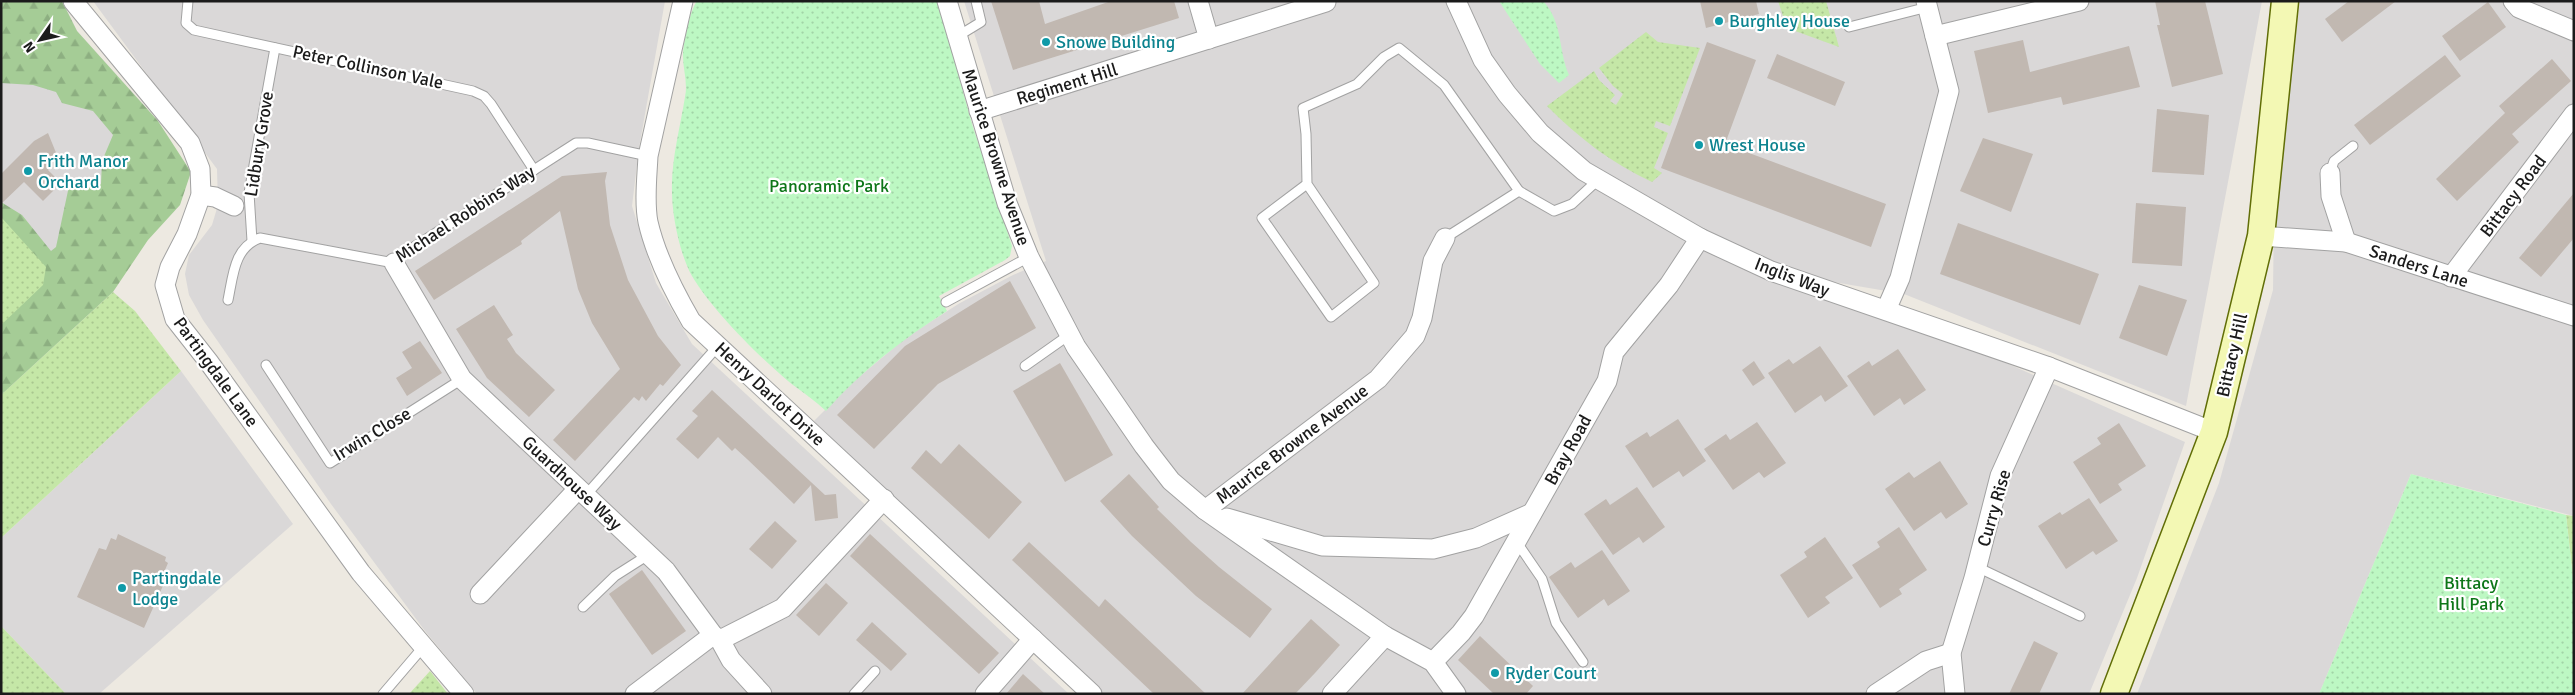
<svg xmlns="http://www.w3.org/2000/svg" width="2575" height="695" font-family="Signika,sans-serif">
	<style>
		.residential { fill: #dad8d8 }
		.grass { fill: url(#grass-dots) }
		.forest { fill: url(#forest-firs) }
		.park { fill: url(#park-dots) }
		.building { fill: #c1b8b1 }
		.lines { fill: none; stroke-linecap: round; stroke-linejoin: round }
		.service-casing { stroke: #a2a2a2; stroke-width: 11 }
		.minor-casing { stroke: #a2a2a2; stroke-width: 21 }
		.secondary-casing { stroke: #616e07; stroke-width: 29 }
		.service { stroke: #fff; stroke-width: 9 }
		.minor { stroke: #fff; stroke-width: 19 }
		.secondary { stroke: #f3f8b4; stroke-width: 26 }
		.culture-dot { fill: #0f9aa8; stroke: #fff; stroke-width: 2 }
		.labels { text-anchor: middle; stroke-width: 4.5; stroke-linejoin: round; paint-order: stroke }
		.culture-label { font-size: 18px; fill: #0d838f; stroke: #fff; text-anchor: start }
		.street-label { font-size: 18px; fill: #1b1b1b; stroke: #fff }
		.park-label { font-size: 18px; fill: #0d7618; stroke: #fff }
	</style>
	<defs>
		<pattern id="grass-dots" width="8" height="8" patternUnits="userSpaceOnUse" patternTransform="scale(1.25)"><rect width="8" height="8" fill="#c5e7a7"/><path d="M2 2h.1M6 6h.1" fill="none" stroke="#a9c68f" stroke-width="1.8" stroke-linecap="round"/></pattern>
		<pattern id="forest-firs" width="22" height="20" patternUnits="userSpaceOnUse" patternTransform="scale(1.25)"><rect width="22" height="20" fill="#a5cc96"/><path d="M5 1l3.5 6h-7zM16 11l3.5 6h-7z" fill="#8daf81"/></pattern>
		<pattern id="park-dots" width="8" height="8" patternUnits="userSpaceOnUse" patternTransform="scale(1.25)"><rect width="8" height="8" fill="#bdf8c3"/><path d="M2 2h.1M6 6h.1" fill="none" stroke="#a2d4a7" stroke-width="1.8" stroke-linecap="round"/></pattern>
	</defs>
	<rect width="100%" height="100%" fill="#ede9e1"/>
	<!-- residential -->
	<g class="residential">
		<path d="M1,1H62L77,31L158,121L67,282L1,209Z"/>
		<path d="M93,1H665L639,148L632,206L656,283L692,344L1069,694H477L425,631L331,504L203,320L189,295L185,274L189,255L212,225L218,205L217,169Z"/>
		<path d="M964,1H2262L2186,406L1904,294L1775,272L1886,310L2185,442L2137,578L2089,694H1102L814,421L854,381L908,336L960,303L1013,275L1046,261Z"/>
		<path d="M2300,1H2574V516L2411,474L2319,694H2137L2219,483L2273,290L2274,215Z"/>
		<path d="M181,371L293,524L99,694H66L1,626V538Z"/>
	</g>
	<!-- grass -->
	<g class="grass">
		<path d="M1778,1H1826L1839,47L1787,28Z"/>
		<path d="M1646,32L1658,42L1700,48L1670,126L1656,121L1654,127L1668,133L1654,168L1662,173L1652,182C1611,163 1579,138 1547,106L1594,71L1599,80L1615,95L1610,101L1616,105L1623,94L1613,86L1599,68Z"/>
		<path d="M1,209L37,242L57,283L1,337Z"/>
		<path d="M113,292L135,311L181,371L1,538V395Z"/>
		<path d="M2566,515L2574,516V587Z"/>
		<path d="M1,626L66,694H1Z"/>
		<path d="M430,671L448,694H409Z"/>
	</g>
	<!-- forest -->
	<path class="forest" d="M1,1H62L77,31L158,121L191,172L180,205L148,240L113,292L1,395V325L43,285L46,267L1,217V202L22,215L51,251L56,247L69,186L84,179L90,187L101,184L102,161L113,135L93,111L62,103L56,92L33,85L1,83Z"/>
	<!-- park -->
	<g class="park">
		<path d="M697,1H938L972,124L1012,246L1010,256L1005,260L939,296L947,311C903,339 861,371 826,411C815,401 804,393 793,385C763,361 711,309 692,276C680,255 672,216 672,192C671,160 680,129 685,97C688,83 683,70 683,56C683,44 690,10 697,1Z"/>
		<path d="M1499,1L1544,2C1563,23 1558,50 1569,75L1559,83L1540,64Z"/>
		<path d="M2411,474L2566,515L2574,587V694H2319Z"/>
	</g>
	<!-- building -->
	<g class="building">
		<path d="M991,1H1039L1045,24L1111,1H1174L1179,18L1013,70Z"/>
		<path d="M1700,1H1756L1759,14L1706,28Z"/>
		<path d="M2155,1H2205L2223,74L2172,87L2157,25H2160Z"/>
		<path d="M2349,1H2396L2342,42L2325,19Z"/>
		<path d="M2488,2L2506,27L2460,61L2442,36Z"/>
		<path d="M2023,40L2030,72L2129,46L2140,87L2063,105L2061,97L1988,113L1974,51Z"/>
		<path d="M1707,42L1756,60L1725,144L1886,204L1871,247L1661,168Z"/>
		<path d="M1777,54L1845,82L1835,106L1767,78Z"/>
		<path d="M2445,55L2461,76L2370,145L2354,125Z"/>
		<path d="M2552,59L2571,81L2512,134L2519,142L2457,201L2436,179L2505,113L2499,106Z"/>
		<path d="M2157,109L2209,115L2204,175L2152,172Z"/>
		<path d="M48,133L61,165L48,170L61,183L43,201L24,182L1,204V174L34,141Z"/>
		<path d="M1983,138L2033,154L2011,212L1960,191Z"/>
		<path d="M607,172L605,181L610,225L628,280L658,336L681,365L663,386L660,384L646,401L642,396L639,401L634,397L575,461L553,440L620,369L592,323L578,289L560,211L521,241L522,244L434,300L415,271L562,176Z"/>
		<path d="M2574,193V238L2541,277L2519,258Z"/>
		<path d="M2136,203L2186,207L2182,266L2132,263Z"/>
		<path d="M1958,223L2099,274L2080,325L1940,274Z"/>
		<path d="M1010,281L1036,328L938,384L874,449L837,415L905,346Z"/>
		<path d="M2139,285L2187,300L2167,356L2119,338Z"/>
		<path d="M494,305L513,335L507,339L516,353L555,390L529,417L487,378L456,329Z"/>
		<path d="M420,341L442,373L407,396L396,378L412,368L402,352Z"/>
		<path d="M1820,346L1848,386L1825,402L1821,395L1795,413L1768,373L1789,359L1793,364Z"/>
		<path d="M1898,349L1926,390L1904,405L1900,398L1874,416L1847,376L1869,361L1872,366Z"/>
		<path d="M1754,361L1765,378L1753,386L1742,370Z"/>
		<path d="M1060,363L1113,455L1065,482L1013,391Z"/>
		<path d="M712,390L825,495L836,494L838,518L815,521L811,485L794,504L747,459L735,448L732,451L718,437L698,459L676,439L698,416L692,411Z"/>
		<path d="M1678,419L1706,461L1683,477L1679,471L1653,488L1625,446L1647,432L1650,437Z"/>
		<path d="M1757,422L1786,463L1764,478L1759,472L1733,490L1704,449L1726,434L1730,440Z"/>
		<path d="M2119,423L2146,466L2118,484L2122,490L2100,504L2073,462L2101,444L2097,438Z"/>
		<path d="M959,444L1022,502L989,539L911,468L926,450L941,464Z"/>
		<path d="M1940,461L1968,504L1946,519L1941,512L1914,531L1885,489L1909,472L1914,478Z"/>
		<path d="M1129,474L1159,507L1157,509L1191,542L1219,567L1272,609L1250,638L1196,596L1132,536L1100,501Z"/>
		<path d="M1637,487L1665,527L1643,543L1639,537L1613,555L1584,514L1606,499L1610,505Z"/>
		<path d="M2089,498L2118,541L2096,555L2093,551L2066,569L2038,526L2060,512L2062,515Z"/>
		<path d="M775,521L797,541L772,569L749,549Z"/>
		<path d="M1899,527L1927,570L1899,589L1902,594L1880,608L1852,565L1880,547L1877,542Z"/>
		<path d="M118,534L166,557L165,561L168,563L162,577L166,579L144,628L77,597L99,548L106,550L111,538L116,540Z"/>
		<path d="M870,534L999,653L979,674L850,556Z"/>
		<path d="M1825,537L1853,578L1825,597L1830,603L1808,618L1780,575L1807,557L1804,552Z"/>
		<path d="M1029,542L1099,607L1105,599L1206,694H1154L1012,560Z"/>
		<path d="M1602,550L1630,591L1608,606L1604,599L1578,618L1549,577L1571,562L1575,568Z"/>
		<path d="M642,570L686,631L652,655L609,594Z"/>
		<path d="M826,583L848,603L819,636L796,615Z"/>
		<path d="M1311,619L1340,645L1315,673L1295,694H1242Z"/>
		<path d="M872,622L907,654L891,671L856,640Z"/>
		<path d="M1480,636L1533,686L1526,694H1494L1458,660Z"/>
		<path d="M2034,641L2058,653L2039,694H2009Z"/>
		<path d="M1023,674L1045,694H1006Z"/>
	</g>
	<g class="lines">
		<!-- service casing -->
		<g class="service-casing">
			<g id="service">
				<path d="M188,1L186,23L194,30L473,91L484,96L491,104L534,170"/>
				<path d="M1849,27L1928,7"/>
				<path d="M958,36L981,22L976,1"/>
				<path d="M2330,173L2334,161L2353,146"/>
				<path d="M1307,184L1262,218L1331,317L1374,283L1307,184L1306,134L1303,108L1357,84L1384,57L1399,48L1444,85L1519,191L1554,211L1572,204L1599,179"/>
				<path d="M1445,238L1519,191"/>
				<path d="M252,241L249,193L275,48"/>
				<path d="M228,300C233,276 234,247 260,238L394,263L403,254L576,143H588L648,156"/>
				<path d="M946,302L1029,257"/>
				<path d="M266,365L330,463L462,379"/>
				<path d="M1025,366L1069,335"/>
				<path d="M586,495L718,346"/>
				<path d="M1516,541L1542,579L1556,623L1583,662"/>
				<path d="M1977,567L2080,616"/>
				<path d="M583,607L615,576L648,555"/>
				<path d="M383,694L424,646"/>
				<path d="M854,694L875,671"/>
			</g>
		</g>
		<!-- minor casing -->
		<g class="minor-casing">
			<g id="minor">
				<path d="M73,1L190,143L200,169L201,195L187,234L170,267L165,285L175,319L208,361L361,573L464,694"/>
				<path d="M683,1L648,156C647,177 644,202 648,222C656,257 673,290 691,321L1092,694"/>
				<path d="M947,1L1007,203L1029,257L1076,347L1144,446L1171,481L1205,510L1385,636L1433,662L1456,694"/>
				<path d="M1198,1L1209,39"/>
				<path d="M1456,1L1483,60L1507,94L1540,133L1584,171L1700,238L1771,271L2049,367L2214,432"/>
				<path d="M2513,1L2519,8L2574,31"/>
				<path d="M1935,36L2079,1"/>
				<path d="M979,111L1326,2"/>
				<path d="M2330,173L2331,196L2346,242"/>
				<path d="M201,195L215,197L234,206"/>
				<path d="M2261,236L2346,242L2574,316"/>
				<path d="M394,263L462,379L666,571L713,635L720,640L731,660L762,694"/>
				<path d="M2451,277L2574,114"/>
				<path d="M1886,310L1900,278L1949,91L1926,1"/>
				<path d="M1205,510L1378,379L1415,336L1422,318L1433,261L1445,238"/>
				<path d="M1227,518L1322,546L1433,549L1476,538L1532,513"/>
				<path d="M480,594L578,489"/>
				<path d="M720,640L783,608L884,499"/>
				<path d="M1433,662L1461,633L1474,616L1607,381L1614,352L1669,285L1700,238"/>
				<path d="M635,694L713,635"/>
				<path d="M985,694L1033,639"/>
				<path d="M1332,694L1385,636"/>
				<path d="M1876,694L1926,661L1951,653"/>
				<path d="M1955,694L1951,653L1974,578L2000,476L2049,367"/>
			</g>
		</g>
		<!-- secondary casing -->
		<g class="secondary-casing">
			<path id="secondary" d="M2114,694L2214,432L2261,236L2285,1"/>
		</g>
		<!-- service -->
		<use href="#service" class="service"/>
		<!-- minor -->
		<use href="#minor" class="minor"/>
		<!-- secondary -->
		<use href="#secondary" class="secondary"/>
	</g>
	<!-- markers -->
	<g class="culture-dot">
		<circle cx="1719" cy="21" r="5"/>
		<circle cx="1046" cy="42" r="5"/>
		<circle cx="1699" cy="145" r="5"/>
		<circle cx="28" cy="171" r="5"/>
		<circle cx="122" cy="588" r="5"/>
		<circle cx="1495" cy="673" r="5"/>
	</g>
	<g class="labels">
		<!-- culture labels -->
		<g class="culture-label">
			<text x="1729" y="27">Burghley House</text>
			<text x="1056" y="48">Snowe Building</text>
			<text x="1709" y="151">Wrest House</text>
			<text x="38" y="167">Frith Manor<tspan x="38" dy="21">Orchard</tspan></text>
			<text x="132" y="584">Partingdale<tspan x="132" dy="21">Lodge</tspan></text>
			<text x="1505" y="679">Ryder Court</text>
		</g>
		<!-- street labels -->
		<g class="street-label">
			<text transform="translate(368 67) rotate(12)" y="6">Peter Collinson Vale</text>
			<text transform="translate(1067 84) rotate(-17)" y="6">Regiment Hill</text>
			<text transform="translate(259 144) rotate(-81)" y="6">Lidbury Grove</text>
			<text transform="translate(996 157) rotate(72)" y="6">Maurice Browne Avenue</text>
			<text transform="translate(2513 196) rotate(-53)" y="6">Bittacy Road</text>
			<text transform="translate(465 214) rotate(-33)" y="6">Michael Robbins Way</text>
			<text transform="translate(2419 266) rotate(18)" y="6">Sanders Lane</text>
			<text transform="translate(1792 277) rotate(21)" y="6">Inglis Way</text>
			<text transform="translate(2232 355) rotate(-77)" y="6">Bittacy Hill</text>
			<text transform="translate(216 372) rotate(54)" y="6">Partingdale Lane</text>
			<text transform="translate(770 394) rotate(43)" y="6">Henry Darlot Drive</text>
			<text transform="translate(372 434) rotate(-31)" y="6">Irwin Close</text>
			<text transform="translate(1292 444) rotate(-37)" y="6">Maurice Browne Avenue</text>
			<text transform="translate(1568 450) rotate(-61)" y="6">Bray Road</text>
			<text transform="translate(572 483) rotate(43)" y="6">Guardhouse Way</text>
			<text transform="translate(1994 508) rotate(-74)" y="6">Curry Rise</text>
		</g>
		<!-- park labels -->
		<g class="park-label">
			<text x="829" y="192">Panoramic Park</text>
			<text x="2471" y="589">Bittacy<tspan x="2471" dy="21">Hill Park</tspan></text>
		</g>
	</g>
	<!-- border -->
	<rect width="2575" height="695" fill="none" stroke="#1b1b1b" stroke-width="5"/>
	<!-- north arrow -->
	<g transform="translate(40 40) rotate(236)" stroke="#ffffff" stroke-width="4" paint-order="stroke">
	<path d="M0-4L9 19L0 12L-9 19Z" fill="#1b1b1b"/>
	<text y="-8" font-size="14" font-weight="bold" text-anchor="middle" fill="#1b1b1b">N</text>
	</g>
</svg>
